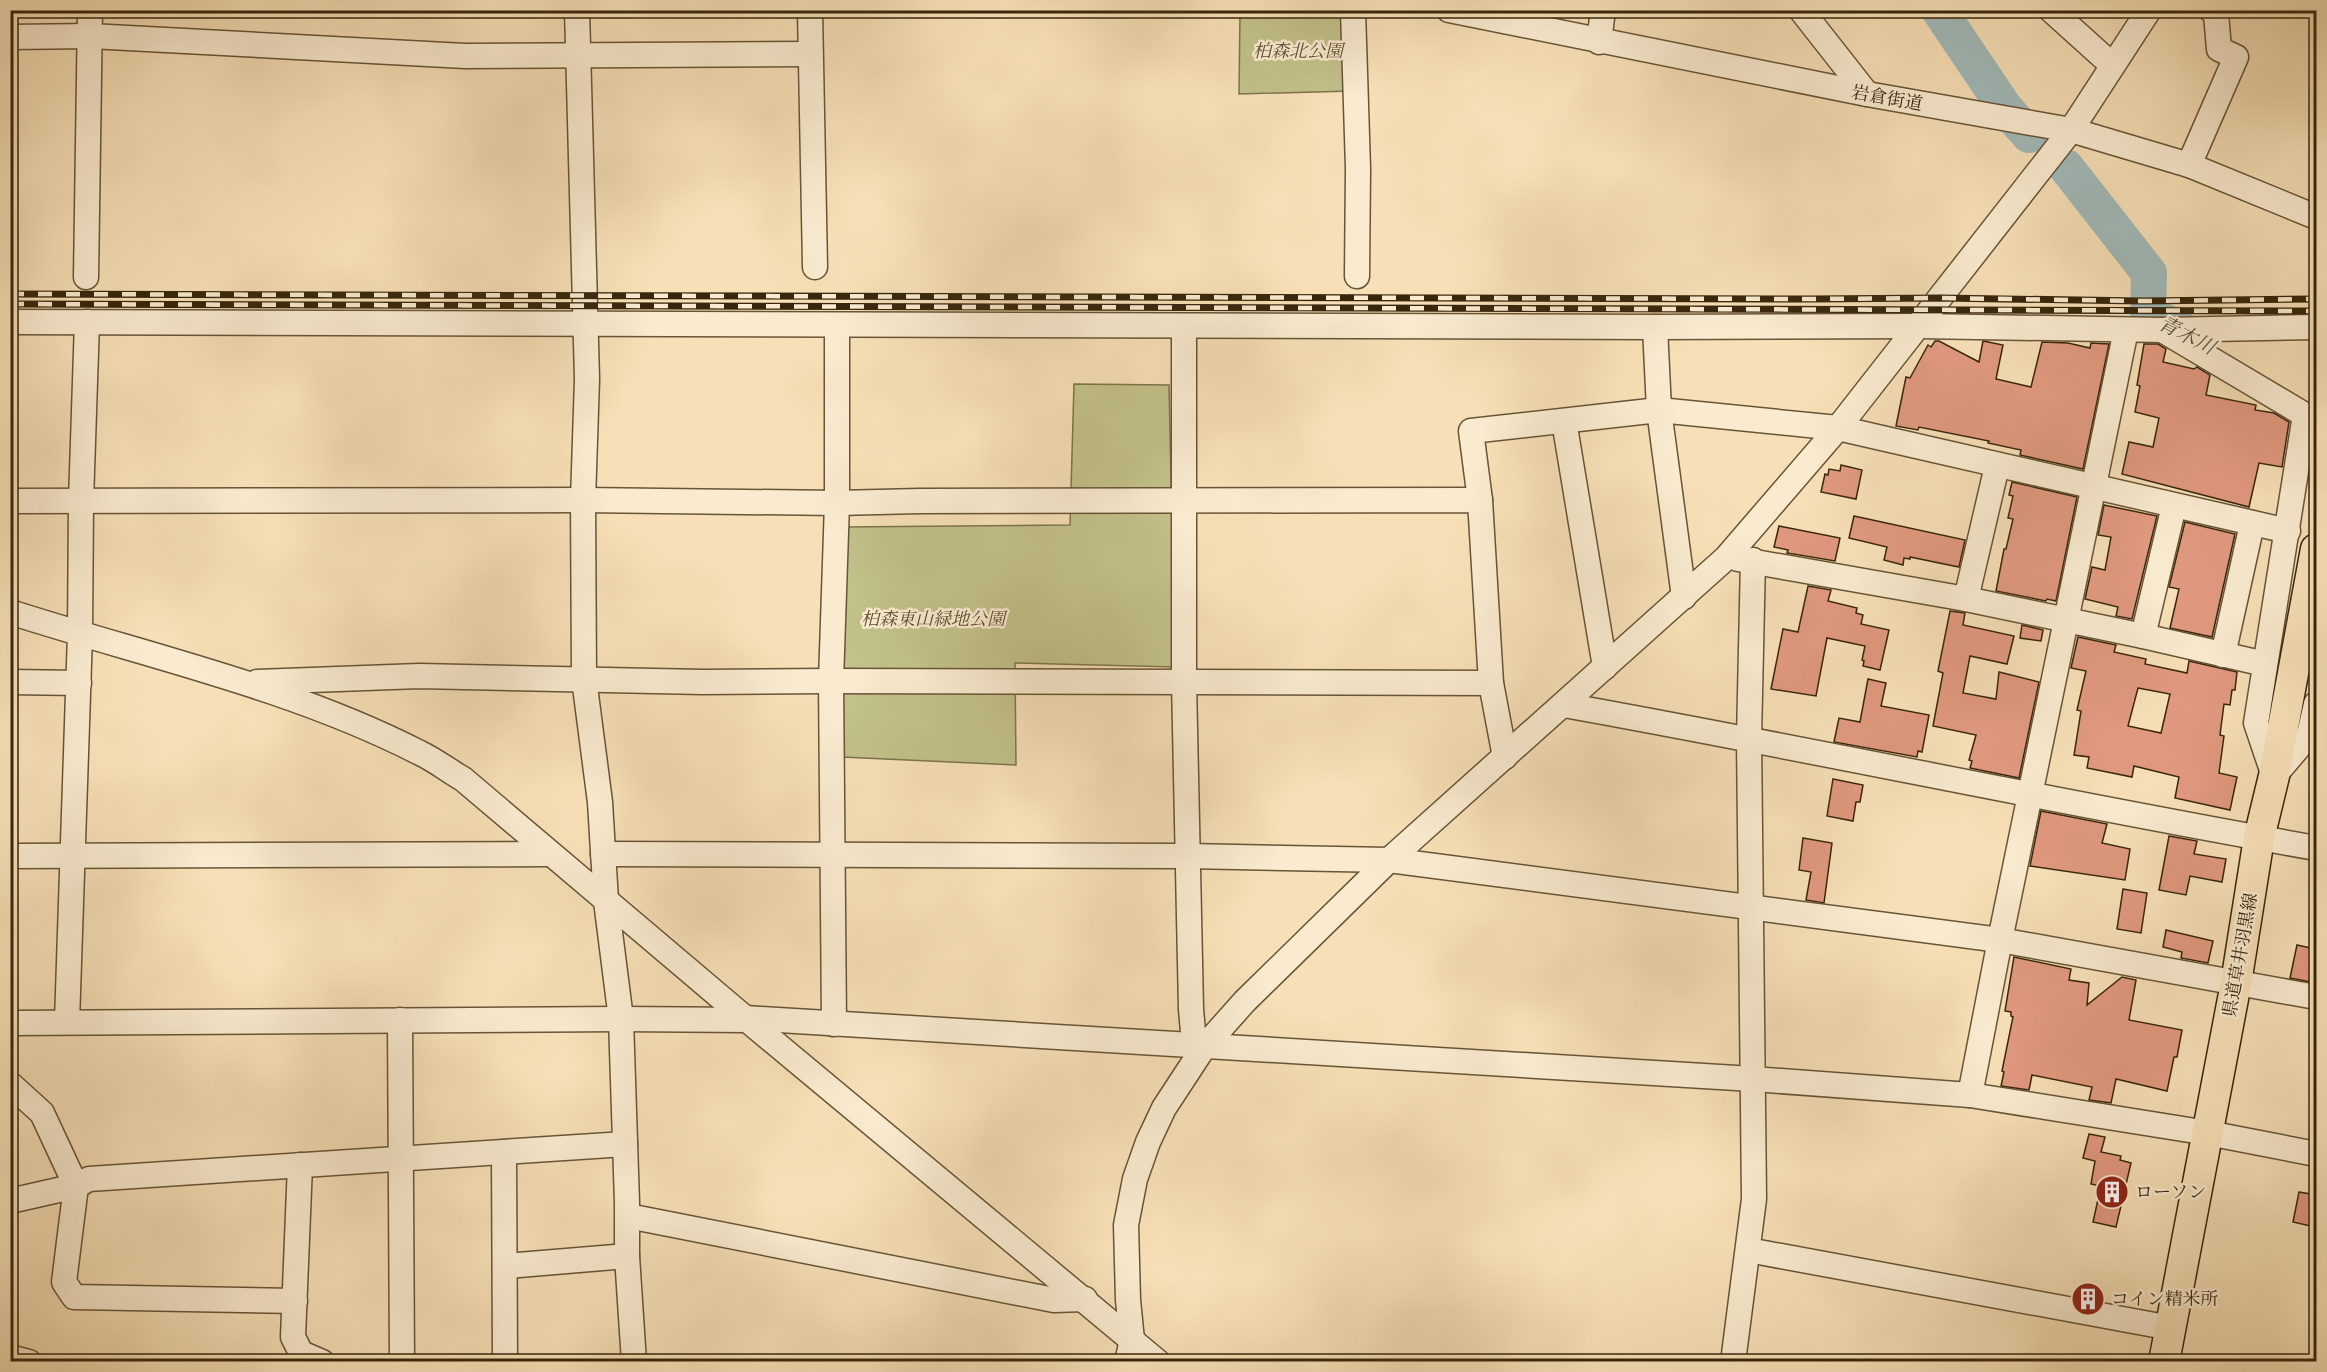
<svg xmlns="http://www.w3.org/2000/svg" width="2327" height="1372" font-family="'IM FELL French Canon','Noto Serif JP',serif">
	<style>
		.green { fill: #c2c18a; stroke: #7d744b; stroke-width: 1.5 }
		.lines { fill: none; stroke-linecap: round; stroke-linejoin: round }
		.river { stroke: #a1bab9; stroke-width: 36 }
		.building { fill: #e1997f; stroke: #38260c; stroke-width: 1.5; fill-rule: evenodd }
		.minor-casing { stroke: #685437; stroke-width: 27 }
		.major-casing { stroke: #38260c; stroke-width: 33 }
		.minor { stroke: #faebd0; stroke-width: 24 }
		.major { stroke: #f7e0b7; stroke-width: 30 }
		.rail-casing { stroke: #38260c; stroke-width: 7 }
		.rail { stroke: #faebd0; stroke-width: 4.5; stroke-dasharray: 14; stroke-linecap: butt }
		.labels { text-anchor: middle; stroke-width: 5; stroke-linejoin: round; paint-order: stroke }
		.park-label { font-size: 18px; font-style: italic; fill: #5a4d2c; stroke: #faebd0 }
		.street-label { font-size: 18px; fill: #38260c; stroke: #faebd0 }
		.poi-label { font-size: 18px; fill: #38260c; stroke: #faebd0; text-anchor: start }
		.water-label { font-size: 20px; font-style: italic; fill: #585240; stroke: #faebd0 }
	</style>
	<rect width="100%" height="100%" fill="#f7e0b7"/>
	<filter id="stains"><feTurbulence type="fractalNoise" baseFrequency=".00333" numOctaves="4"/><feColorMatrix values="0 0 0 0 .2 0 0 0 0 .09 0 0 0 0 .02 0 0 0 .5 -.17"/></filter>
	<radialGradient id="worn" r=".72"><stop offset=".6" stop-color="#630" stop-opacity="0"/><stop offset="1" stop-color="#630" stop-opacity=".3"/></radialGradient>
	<!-- green -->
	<g class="green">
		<path d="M1240,11H1346L1351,91L1239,94Z"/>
		<path d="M1074,384L1169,385L1175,667L1015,663L1016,765L842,757L840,527L1070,525Z"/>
	</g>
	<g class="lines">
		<!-- river -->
		<g class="river">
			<path d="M1939,10L2005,108L2029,135"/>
			<path d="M2066,167L2149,273L2148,315L2166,322L2198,338"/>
		</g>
	</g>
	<!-- building -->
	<g class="building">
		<path d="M1935,341H1939L1979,362L1983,341L2003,345L1996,379L2031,387L2042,342L2068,343L2090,348L2091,343L2109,344L2083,469L2020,455L2021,450L1988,443L1989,441L1919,427L1918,430L1896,426L1906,377L1910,378L1928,345L1931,347Z"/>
		<path d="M2144,344H2158L2166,349L2163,362L2194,369L2197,367L2210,375L2206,395L2256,405L2255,410L2274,413L2289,422L2282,467L2259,463L2249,507L2122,474L2129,442L2153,447L2159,418L2135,412L2140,386L2137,385Z"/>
		<path d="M1841,465L1862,470L1856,499L1821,492L1825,474L1828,475L1829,469L1840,471Z"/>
		<path d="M2012,482L2077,497L2056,601L2047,599L2046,601L1996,591L2004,549H2006L2013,519L2008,518L2013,496L2009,495Z"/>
		<path d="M2104,505L2157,516L2132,619L2116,616L2118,607L2085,599L2092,567L2105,570L2111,537L2098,535Z"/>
		<path d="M1854,516L1965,540L1959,567L1910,557V559L1904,558L1903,565L1884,560L1887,547L1849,538Z"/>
		<path d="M2185,522L2235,534L2212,637L2170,628L2179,589L2169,587Z"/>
		<path d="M1779,526L1840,538L1835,561L1787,553L1788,550L1774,547Z"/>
		<path d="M1808,586L1831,590L1828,601L1857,608L1856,613L1863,615L1861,624L1889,630L1880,670L1863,666L1864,661L1862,660L1865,646L1827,638L1816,696L1771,689L1783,629L1798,632Z"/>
		<path d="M1950,611L1965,613L1963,625L2014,636L2007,664L1970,656L1963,693L1996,699L1999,672L2039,682L2019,778L1970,768L1972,761L1969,760L1976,735L1933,726L1943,673L1938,671Z"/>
		<path d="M2022,625L2043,630L2041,641L2020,638Z"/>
		<path d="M2078,637L2116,645L2114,652L2146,659L2145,664L2187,673L2189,661L2237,672L2235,690H2232L2230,705L2224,704L2220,735L2224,736L2219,773L2237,777L2230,810L2175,798L2179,777L2134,766L2132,777L2087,768L2089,757L2074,755L2081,711L2077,710L2086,671L2071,668ZM2138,688L2170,694L2161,733L2128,726Z"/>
		<path d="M1868,679L1886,683L1881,706L1929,715L1922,752L1918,751L1917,757L1834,742L1839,718L1860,722Z"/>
		<path d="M1833,779L1863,785L1860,802H1856L1853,821L1827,816Z"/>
		<path d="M2041,811L2107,824L2102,843L2130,849L2125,880L2030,866Z"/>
		<path d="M2169,836L2197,841L2194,854L2226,859L2222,882L2190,876L2186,895L2159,890Z"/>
		<path d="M1803,838L1832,843L1824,903L1806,900L1811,872L1799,870Z"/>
		<path d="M2123,889L2147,893L2141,933L2117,929Z"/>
		<path d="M2166,930L2213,941L2208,963L2181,958L2182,952L2163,947Z"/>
		<path d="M2297,945L2316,949V983L2290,978Z"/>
		<path d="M2014,957L2071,969L2069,980L2089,983L2087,1005L2122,977L2136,980L2129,1020L2182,1030L2177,1057H2174L2167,1091L2116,1079L2111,1103L2089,1100L2092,1087L2032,1075L2029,1090L2001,1086L2004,1072L2002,1071L2013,1017L2011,1016V1012L2005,1011Z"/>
		<path d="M2089,1134L2105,1137L2101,1152L2121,1156L2120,1160L2131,1163L2116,1227L2093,1222L2101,1186L2091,1184L2095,1161L2083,1158Z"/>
		<path d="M2299,1192L2316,1195L2315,1227L2293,1222Z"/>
	</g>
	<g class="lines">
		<!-- minor casing -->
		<g class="minor-casing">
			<g id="minor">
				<path d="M577,10L587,379L583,500L584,679L600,802L606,901L621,1019L627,1203V1256L634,1362"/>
				<path d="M810,10L815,267"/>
				<path d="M1353,10L1358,168L1357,276"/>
				<path d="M1449,10L1867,94L2071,130L2189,165L2316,217"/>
				<path d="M1801,10L1867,94"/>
				<path d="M2051,10L2112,65"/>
				<path d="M10,37L90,36L465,56L810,54"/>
				<path d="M1599,42L1603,10"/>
				<path d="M2189,165L2236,57L2219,49L2216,14L2211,10"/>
				<path d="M86,277L90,10"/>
				<path d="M10,322L1655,327L1919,326L2162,330L2316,327"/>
				<path d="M1184,326V682L1191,1009L1193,1032L1204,1047"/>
				<path d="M1655,327L1659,410L1684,597"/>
				<path d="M2162,330L2305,415L2256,723L2274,776L2309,735L2316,704"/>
				<path d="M1564,421L1605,667"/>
				<path d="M1480,500L1471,431L1659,410L1838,428L2288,531"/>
				<path d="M10,501L583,500L837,503L920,501L1480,500L1491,683L1505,757"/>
				<path d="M1738,559L1966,599L2143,636L2265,664"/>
				<path d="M1966,599L1997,466"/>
				<path d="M10,612C147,656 291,687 420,753C435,760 449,771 463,779L745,1018L1158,1362"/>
				<path d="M2143,636L2174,506"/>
				<path d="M2223,655L2252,524"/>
				<path d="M10,682L79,683"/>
				<path d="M257,682L419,676L703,682L831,681L1491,683"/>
				<path d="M1564,705C1815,750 2065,804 2316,848"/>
				<path d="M603,854L1188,856L1389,860L2000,940L2316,997"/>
				<path d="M10,856L550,854"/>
				<path d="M745,1018L1753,1079L1970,1095L2208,1133L2316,1154"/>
				<path d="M400,1020L402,1362"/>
				<path d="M67,1022L80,634L81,501L87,322"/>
				<path d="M10,1023L621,1019L748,1020"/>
				<path d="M834,1024L831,681L837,503V325"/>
				<path d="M10,1084L42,1113L76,1186L64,1282L74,1297L295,1301"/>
				<path d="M1970,1095L2000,940L2126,330"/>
				<path d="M504,1152L505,1362"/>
				<path d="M300,1165L293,1337L301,1353L322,1362"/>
				<path d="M10,1201L76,1186L89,1179L625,1144"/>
				<path d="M628,1216L1054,1300L1085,1299"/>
				<path d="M1748,1250L2171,1328"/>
				<path d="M506,1266L627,1256"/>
				<path d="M10,1357L29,1362"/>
				<path d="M1127,1362L1132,1340L1128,1300L1126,1225L1135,1179L1148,1142L1164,1108L1204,1047L1245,1001L1389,860L1726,558L1838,428L2071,130L2149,10"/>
				<path d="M1733,1362L1754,1199L1749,738L1753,560"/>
			</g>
		</g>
		<!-- major casing -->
		<g class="major-casing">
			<path id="major" d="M2164,1362L2236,983L2259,838L2274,776L2316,549"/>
		</g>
		<!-- minor -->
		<use href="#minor" class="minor"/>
		<!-- major -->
		<use href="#major" class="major"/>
		<!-- rail casing -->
		<g class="rail-casing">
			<g id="rail">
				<path d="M10,294L1811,299L1941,298L2143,301L2316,299"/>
				<path d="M10,304L2316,311"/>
			</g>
		</g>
		<!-- rail -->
		<use href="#rail" class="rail"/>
	</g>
	<!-- icons -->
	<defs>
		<g id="building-disc" transform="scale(1.725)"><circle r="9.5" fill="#8f2418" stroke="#faebd0"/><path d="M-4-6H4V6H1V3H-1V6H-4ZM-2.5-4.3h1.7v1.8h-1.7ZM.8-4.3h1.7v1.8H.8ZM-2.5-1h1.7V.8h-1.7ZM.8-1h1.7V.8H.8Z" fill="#fff"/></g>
	</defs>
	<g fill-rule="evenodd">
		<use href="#building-disc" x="2112" y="1192"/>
		<use href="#building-disc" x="2088" y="1299"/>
	</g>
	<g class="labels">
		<!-- park labels -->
		<g class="park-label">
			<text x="1298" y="57">柏森北公園</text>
			<text x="933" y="625">柏森東山緑地公園</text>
		</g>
		<!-- street labels -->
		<g class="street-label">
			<text transform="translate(1887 98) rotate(10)" y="6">岩倉街道</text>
			<text transform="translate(2240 955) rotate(-80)" y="6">県道草井羽黒線</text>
		</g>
		<!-- poi labels -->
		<g class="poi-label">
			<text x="2135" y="1198">ローソン</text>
			<text x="2111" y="1305">コイン精米所</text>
		</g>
		<!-- water labels -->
		<g class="water-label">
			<text transform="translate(2187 335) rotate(27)" y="7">青木川</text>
		</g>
	</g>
	<!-- margin -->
	<rect width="2327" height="1372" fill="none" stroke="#f7e0b7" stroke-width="36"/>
	<rect x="12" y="12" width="2303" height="1348" fill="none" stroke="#38260c" stroke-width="3"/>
	<rect x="18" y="18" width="2291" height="1336" fill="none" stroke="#38260c" stroke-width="1.5"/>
	<rect width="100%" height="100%" filter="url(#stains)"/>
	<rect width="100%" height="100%" fill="url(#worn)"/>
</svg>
